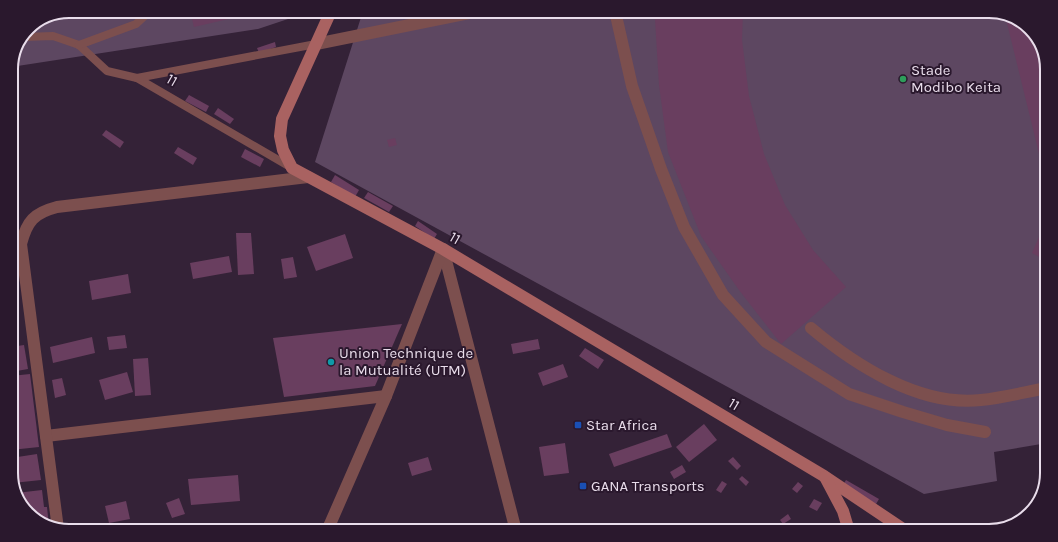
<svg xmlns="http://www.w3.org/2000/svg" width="1058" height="542" font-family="Karla,sans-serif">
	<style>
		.green { fill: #5d4761 }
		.building { fill: #693e5f }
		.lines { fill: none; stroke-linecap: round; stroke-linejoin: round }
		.lane { stroke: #7c4f4e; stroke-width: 8 }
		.street { stroke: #7c4f4e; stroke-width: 12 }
		.secondary { stroke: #a96261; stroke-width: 12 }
		.leisure-dot { fill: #2e9e5b; stroke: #2a182d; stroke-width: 1.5 }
		.culture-dot { fill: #0f9aa8; stroke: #2a182d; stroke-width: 1.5 }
		.transit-dot { fill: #1a4fb4; stroke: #2a182d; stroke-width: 1.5 }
		.labels { text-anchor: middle; stroke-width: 4; stroke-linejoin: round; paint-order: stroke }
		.poi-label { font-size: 15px; fill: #e9ddeb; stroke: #2a182d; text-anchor: start }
		.street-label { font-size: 15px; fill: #e9ddeb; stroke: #2a182d }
		.rim { fill: none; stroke: #e9ddeb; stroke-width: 2 }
	</style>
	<rect width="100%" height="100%" fill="#342237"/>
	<!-- green -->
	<g class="green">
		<path d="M69,11H303L291,18L258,29L11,67L28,28Z"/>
		<path d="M363,11H989L1015,17L1037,37L1047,65V443L994,452L997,481L924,494L315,162Z"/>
	</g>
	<!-- building -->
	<g class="building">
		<path d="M190,11H245L246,15L194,27Z"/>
		<path d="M655,11H743L742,40L749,96L764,154L785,205L813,250L846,287L781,344L739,290L701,236L668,152L659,85L655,19Z"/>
		<path d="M1005,15L1015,17L1037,37L1047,65V186Z"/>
		<path d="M275,42L276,47L259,53L257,48Z"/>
		<path d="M189,95L209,106L206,112L185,101Z"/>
		<path d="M218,108L234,119L230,124L214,114Z"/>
		<path d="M106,130L124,142L120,148L102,135Z"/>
		<path d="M395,138L397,145L389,147L387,140Z"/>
		<path d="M178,147L197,158L193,165L174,153Z"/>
		<path d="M245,149L264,159L260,167L241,157Z"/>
		<path d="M335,175L359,190L355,197L331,182Z"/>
		<path d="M368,192L393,206L389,212L364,198Z"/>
		<path d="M1046,211H1047V261L1032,253L1045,223Z"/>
		<path d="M418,221L437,234L434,239L415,226Z"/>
		<path d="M236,233H251L254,274L238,275Z"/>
		<path d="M345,234L353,258L316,271L307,247Z"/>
		<path d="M229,256L232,272L193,279L190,263Z"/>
		<path d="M293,257L297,277L284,279L281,259Z"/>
		<path d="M128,274L131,293L92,300L89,281Z"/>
		<path d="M402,324L375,386L284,397L273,338Z"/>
		<path d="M125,335L127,348L109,350L107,337Z"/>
		<path d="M92,337L95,353L53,363L50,347Z"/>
		<path d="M538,339L540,349L513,354L511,344Z"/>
		<path d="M24,345L28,369L11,372V347Z"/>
		<path d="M585,348L604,360L598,369L579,356Z"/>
		<path d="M148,358L151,395L135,396L133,359Z"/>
		<path d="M563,364L568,377L543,386L538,373Z"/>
		<path d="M127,372L133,392L105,400L99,380Z"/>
		<path d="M30,374L39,447L11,450V376Z"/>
		<path d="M62,378L66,395L55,398L52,380Z"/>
		<path d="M704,424L717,440L689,462L676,447Z"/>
		<path d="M667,434L672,447L614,467L609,454Z"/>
		<path d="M565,443L569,473L544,476L539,447Z"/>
		<path d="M37,454L41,480L13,483L11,477V458Z"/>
		<path d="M428,457L432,470L412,476L408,463Z"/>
		<path d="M733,457L741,466L737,470L728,461Z"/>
		<path d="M682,465L686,472L674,479L670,472Z"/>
		<path d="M238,475L240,501L191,505L188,479Z"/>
		<path d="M742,476L749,482L746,486L739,479Z"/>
		<path d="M846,480L879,499L876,504L843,485Z"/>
		<path d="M722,481L727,484L721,493L716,490Z"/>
		<path d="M798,482L803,486L797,493L792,489Z"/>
		<path d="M42,490L44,507H47L49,526L43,525L21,506L16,493Z"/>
		<path d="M179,498L185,514L172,518L166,503Z"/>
		<path d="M814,499L822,503L817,511L809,507Z"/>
		<path d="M126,501L130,519L109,523L105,506Z"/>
		<path d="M788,514L791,519L783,524L780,520Z"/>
	</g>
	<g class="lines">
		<!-- lane -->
		<g class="lane">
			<path d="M24,37L53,36L79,45L107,71L137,78L292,168"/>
			<path d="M79,45L136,24L150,11"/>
			<path d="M137,78L316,44"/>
		</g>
		<!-- street -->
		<g class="street">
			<path d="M615,11L632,86L661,169L684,227L723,295L766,342L849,394L903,412L947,425L985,432"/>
			<path d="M316,44L479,11"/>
			<path d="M443,249L516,531"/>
			<path d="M811,328C855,365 920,407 981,400C1003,398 1025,392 1047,388"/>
			<path d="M46,436L386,396"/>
			<path d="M58,529L21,244C27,221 34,213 57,207L308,177"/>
			<path d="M327,531L386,396L443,249"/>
		</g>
		<!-- secondary -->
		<g class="secondary">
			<path d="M331,11L282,119L280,136L283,150L292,168L443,249L824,476L906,531"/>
			<path d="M825,477L843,511L849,531"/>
		</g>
	</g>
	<!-- markers -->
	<circle class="leisure-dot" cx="903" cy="79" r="4"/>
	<circle class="culture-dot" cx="331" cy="362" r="4"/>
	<g class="transit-dot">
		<rect x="574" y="421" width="8" height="8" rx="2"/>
		<rect x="579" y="482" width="8" height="8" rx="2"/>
	</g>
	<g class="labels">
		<!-- poi labels -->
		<g class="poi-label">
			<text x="911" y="75">Stade<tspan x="911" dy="17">Modibo Keita</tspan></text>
			<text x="339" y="358">Union Technique de<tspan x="339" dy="17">la Mutualité (UTM)</tspan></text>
			<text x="586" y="430">Star Africa</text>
			<text x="591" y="491">GANA Transports</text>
		</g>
		<!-- street labels -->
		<g class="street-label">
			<text transform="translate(172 80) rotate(30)" y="5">11</text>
			<text transform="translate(455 238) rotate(30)" y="5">11</text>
			<text transform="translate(734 404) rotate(31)" y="5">11</text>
		</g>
	</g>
	<!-- crop -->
	<path d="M0 0H1058V542H0ZM69 18H989A51 51 0 0 1 1040 69V473A51 51 0 0 1 989 524H69A51 51 0 0 1 18 473V69A51 51 0 0 1 69 18Z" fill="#2a182d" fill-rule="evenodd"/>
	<path class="rim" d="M69 18H989A51 51 0 0 1 1040 69V473A51 51 0 0 1 989 524H69A51 51 0 0 1 18 473V69A51 51 0 0 1 69 18Z"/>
</svg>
